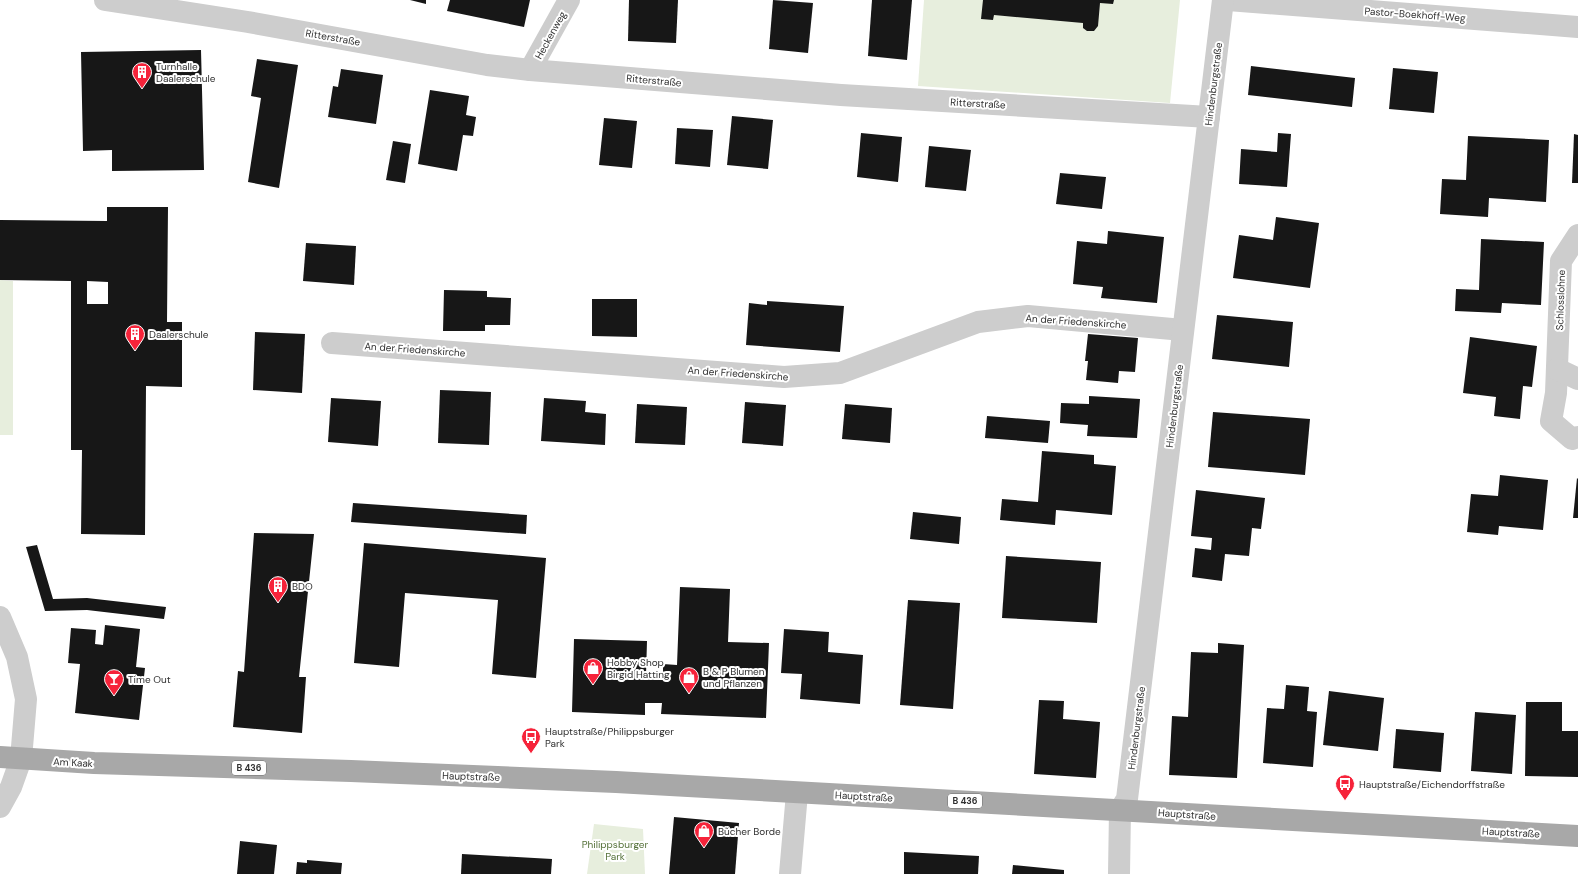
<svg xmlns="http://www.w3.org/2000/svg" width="1578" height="874" font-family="'DM Sans',sans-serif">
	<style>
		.green { fill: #e7eedd }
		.building { fill: #171717; fill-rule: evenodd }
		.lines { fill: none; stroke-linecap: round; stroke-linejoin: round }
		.minor { stroke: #cdcdcd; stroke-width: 22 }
		.major { stroke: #a8a8a8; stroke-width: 22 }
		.labels { text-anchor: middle; stroke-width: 4; stroke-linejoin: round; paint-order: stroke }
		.shield { fill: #fff; stroke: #6e6e6e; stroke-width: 1 }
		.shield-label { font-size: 9px; font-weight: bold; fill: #303030 }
		.street-label { font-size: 10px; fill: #303030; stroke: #fff }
		.poi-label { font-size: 10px; fill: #303030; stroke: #fff; text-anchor: start }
		.park-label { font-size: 10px; fill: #557139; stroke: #fff }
	</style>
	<rect width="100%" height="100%" fill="#fff"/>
	<!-- green -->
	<g class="green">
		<path d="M924,0H1180L1170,103L918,86Z"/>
		<path d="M0,280L13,281V435H0Z"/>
		<path d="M594,824L643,829L645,874H587Z"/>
	</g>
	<!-- building -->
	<g class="building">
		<path d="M410,0H426V4Z"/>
		<path d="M450,0H530L524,27L447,11Z"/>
		<path d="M629,0H678L676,43L628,41Z"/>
		<path d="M773,0L813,3L808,53L769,49Z"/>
		<path d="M872,0H912L907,60L868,56Z"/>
		<path d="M983,0H1114L1113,4L1100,3L1098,26L1094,31H1087L1083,28V23L994,15L993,20L981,19Z"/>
		<path d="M201,50L204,170L112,171V150L83,151L81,52Z"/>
		<path d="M257,59L298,65L279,188L248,182L261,98L251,96Z"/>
		<path d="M1251,66L1355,78L1352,107L1248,95Z"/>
		<path d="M1393,68L1438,72L1434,113L1389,109Z"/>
		<path d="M341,69L383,75L376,124L328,117L333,86L338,87Z"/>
		<path d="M430,90L469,96L466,115L476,117L473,136L463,135L457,171L418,164Z"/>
		<path d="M732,116L773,120L768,169L727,165Z"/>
		<path d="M604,118L637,121L632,168L599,165Z"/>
		<path d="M677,128L713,130L710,167L675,164Z"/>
		<path d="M861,133L902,137L898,182L857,177Z"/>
		<path d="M1278,133L1291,134L1287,187L1239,184L1241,149L1277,152Z"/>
		<path d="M1574,134L1578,135V183H1572Z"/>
		<path d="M1468,136L1549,140L1546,202L1489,198L1488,217L1440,214L1442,179L1466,180Z"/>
		<path d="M393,141L411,144L405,183L386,180Z"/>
		<path d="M929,146L971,150L966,191L925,187Z"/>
		<path d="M1060,173L1106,177L1102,209L1056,204Z"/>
		<path d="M107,207H168L167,322H182V387L146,386L145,535L81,534L82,450H71V281L0,280V220L107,221ZM87,281L108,282V304H87Z"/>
		<path d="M1276,217L1319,223L1310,288L1233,278L1239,235L1273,240Z"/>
		<path d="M1108,231L1164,237L1157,303L1101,298L1103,287L1073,284L1077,241L1107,244Z"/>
		<path d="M1481,239L1544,242L1541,305L1502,303L1501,313L1455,311L1456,289L1479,290Z"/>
		<path d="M306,243L356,246L354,285L303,281Z"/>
		<path d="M444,290L487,291V297L511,298L510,325H485V331H443Z"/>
		<path d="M592,299H637V337L592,336Z"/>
		<path d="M767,301L844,306L840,352L746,345L749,303L767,305Z"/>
		<path d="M1217,315L1293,322L1289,367L1212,359Z"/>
		<path d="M255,332L305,334L302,393L253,390Z"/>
		<path d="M1088,334L1138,338L1135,372L1119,371L1118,383L1086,380L1088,361H1085Z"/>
		<path d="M1470,337L1537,346L1532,387L1523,386L1520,419L1494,416L1496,397L1463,393Z"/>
		<path d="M440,390L491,392L489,445L438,443Z"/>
		<path d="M1089,396L1140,399L1137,438L1087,436L1088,425L1060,423L1061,403L1089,404Z"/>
		<path d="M331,398L381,401L378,446L328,442Z"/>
		<path d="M544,398L586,401L585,412L606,414L605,445L541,441Z"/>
		<path d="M745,402L786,405L783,446L742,443Z"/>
		<path d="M637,404L687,407L685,445L635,443Z"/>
		<path d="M845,404L892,408L890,443L842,439Z"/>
		<path d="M1213,412L1310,419L1305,475L1208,467Z"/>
		<path d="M987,416L1050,421L1048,443L985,438Z"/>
		<path d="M1042,451L1094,455V464L1116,466L1112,515L1056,510L1055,525L1000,520L1002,499L1038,502Z"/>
		<path d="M1500,475L1548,480L1543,530L1499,526L1498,535L1467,532L1471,494L1498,496Z"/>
		<path d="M1577,478L1578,479V518H1573Z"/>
		<path d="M1196,490L1265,498L1261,529L1252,528L1249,556L1225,554L1222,581L1192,577L1195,548L1211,550L1212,538L1191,536Z"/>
		<path d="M353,503L527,515L526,534L351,522Z"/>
		<path d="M913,512L961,517L959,544L910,539Z"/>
		<path d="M254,533L314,534L299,677H306L302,733L233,727L238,671L244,672Z"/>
		<path d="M364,543L546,558L536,678L492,674L498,600L405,593L399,667L354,663Z"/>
		<path d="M37,545L53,599L87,598L166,607L164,619L87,610L45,611L26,547Z"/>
		<path d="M1006,556L1101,562L1097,623L1002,618Z"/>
		<path d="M680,587L730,589L728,642L769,643L766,718L661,714L662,703H645V715L572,712L574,639L647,641L646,675H663V664L677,665Z"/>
		<path d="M908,600L960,603L953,709L900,705Z"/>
		<path d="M105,625L140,629L136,667L145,668L139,720L75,713L80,664L68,663L71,628L96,630L95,644L103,645Z"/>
		<path d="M784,629L829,632L828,652L863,655L860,704L800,699L802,674L781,673Z"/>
		<path d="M1218,643L1244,645L1237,778L1169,775L1172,716L1188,717L1191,652L1218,653Z"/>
		<path d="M1286,685L1309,687L1307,711L1317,712L1313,767L1263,763L1267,708L1284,709Z"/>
		<path d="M1329,691L1384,698L1378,751L1323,745Z"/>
		<path d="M1039,700L1064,701L1063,719L1100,722L1096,778L1034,774Z"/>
		<path d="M1526,702H1562V731H1578V777L1525,776Z"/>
		<path d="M1475,712L1516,715L1512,774L1471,771Z"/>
		<path d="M1396,729L1444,733L1441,772L1393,768Z"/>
		<path d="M674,817L739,823L735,874H669Z"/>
		<path d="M240,841L277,845L274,874H237Z"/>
		<path d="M904,852L979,856L978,874H904Z"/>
		<path d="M462,854L552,859L551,874H461Z"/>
		<path d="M307,860L342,863L341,874H296L297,862L307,863Z"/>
		<path d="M1013,865L1064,870V874H1012Z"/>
	</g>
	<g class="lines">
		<!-- minor -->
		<g class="minor">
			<path d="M105,0L248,22L487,65L530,70L841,95L1209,117"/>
			<path d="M1228,0L1578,27"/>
			<path d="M530,70L569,0"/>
			<path d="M1578,235L1561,261L1556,393L1551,421L1572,439L1578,437"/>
			<path d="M332,343L784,377L840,373L978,322L1028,316L1183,330"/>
			<path d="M1557,369L1578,379"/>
			<path d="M0,617L17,657L26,699L21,759L11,787L0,807"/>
			<path d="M790,874L797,793"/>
			<path d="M1119,874L1120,810L1127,799L1223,0"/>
		</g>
		<!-- major -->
		<path class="major" d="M0,757L94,763L351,771L616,782L1578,836"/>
	</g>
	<!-- icons -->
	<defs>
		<g id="building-pin" transform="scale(1)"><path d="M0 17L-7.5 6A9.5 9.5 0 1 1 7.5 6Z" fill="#f6233a" stroke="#fff"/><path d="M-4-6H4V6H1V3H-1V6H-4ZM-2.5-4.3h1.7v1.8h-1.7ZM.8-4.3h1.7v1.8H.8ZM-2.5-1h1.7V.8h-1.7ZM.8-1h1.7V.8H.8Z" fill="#fff"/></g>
		<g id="shop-pin" transform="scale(1)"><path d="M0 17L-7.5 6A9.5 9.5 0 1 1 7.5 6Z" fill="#f6233a" stroke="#fff"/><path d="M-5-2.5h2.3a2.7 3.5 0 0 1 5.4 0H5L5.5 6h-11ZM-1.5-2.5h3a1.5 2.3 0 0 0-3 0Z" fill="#fff"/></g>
		<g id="bar-pin" transform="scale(1)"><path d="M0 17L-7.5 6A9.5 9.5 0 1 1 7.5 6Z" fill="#f6233a" stroke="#fff"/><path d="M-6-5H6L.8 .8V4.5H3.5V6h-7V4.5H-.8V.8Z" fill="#fff"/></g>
		<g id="bus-pin" transform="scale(1)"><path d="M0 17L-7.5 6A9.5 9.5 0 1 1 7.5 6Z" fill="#f6233a" stroke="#fff"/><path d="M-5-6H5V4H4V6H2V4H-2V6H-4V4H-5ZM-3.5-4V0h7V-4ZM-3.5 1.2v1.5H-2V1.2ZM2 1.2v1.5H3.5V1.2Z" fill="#fff"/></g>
	</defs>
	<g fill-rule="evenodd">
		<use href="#building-pin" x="142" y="72"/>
		<use href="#building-pin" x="135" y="334"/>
		<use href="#building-pin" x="278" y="586"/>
		<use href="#shop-pin" x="593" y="668"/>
		<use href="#shop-pin" x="689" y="677"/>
		<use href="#bar-pin" x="114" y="679"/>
		<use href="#bus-pin" x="531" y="737"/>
		<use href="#bus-pin" x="1345" y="784"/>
		<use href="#shop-pin" x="704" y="831"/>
	</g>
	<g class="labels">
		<!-- shield labels -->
		<g class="shield">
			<rect x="232" y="761" width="34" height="14" rx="3"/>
			<rect x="948" y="794" width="34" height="14" rx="3"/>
		</g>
		<g class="shield-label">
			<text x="249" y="771">B 436</text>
			<text x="965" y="804">B 436</text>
		</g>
		<!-- street labels -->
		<g class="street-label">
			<text transform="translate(1415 14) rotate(4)" y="4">Pastor-Boekhoff-Weg</text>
			<text transform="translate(550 35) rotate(-61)" y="4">Heckenweg</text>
			<text transform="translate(333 37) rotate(10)" y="4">Ritterstraße</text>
			<text transform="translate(654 80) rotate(5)" y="4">Ritterstraße</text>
			<text transform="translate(1213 84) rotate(-83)" y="4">Hindenburgstraße</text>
			<text transform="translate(978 103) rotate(3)" y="4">Ritterstraße</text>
			<text transform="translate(1560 300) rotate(-88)" y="4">Schlosslohne</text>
			<text transform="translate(1076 321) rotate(4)" y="4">An der Friedenskirche</text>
			<text transform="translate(415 349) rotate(4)" y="4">An der Friedenskirche</text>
			<text transform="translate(738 373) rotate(4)" y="4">An der Friedenskirche</text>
			<text transform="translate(1174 406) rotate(-83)" y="4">Hindenburgstraße</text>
			<text transform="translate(1136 728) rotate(-83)" y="4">Hindenburgstraße</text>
			<text transform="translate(73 762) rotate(3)" y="4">Am Kaak</text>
			<text transform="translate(471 776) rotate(2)" y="4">Hauptstraße</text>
			<text transform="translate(864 796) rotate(3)" y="4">Hauptstraße</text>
			<text transform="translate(1187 814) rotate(4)" y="4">Hauptstraße</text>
			<text transform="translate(1511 832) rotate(3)" y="4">Hauptstraße</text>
		</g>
		<!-- poi labels -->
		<g class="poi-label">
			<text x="156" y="70">Turnhalle<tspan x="156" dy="12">Daalerschule</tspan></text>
			<text x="149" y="338">Daalerschule</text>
			<text x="292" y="590">BDO</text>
			<text x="607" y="666">Hobby Shop<tspan x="607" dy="12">Birgid Hatting</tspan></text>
			<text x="703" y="675">B &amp; P Blumen<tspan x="703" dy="12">und Pflanzen</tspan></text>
			<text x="128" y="683">Time Out</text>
			<text x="545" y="735">Hauptstraße/Philippsburger<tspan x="545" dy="12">Park</tspan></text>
			<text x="1359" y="788">Hauptstraße/Eichendorffstraße</text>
			<text x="718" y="835">Bücher Borde</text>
		</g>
		<!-- park labels -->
		<g class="park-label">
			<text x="615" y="848">Philippsburger<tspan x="615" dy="12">Park</tspan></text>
		</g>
	</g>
</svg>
